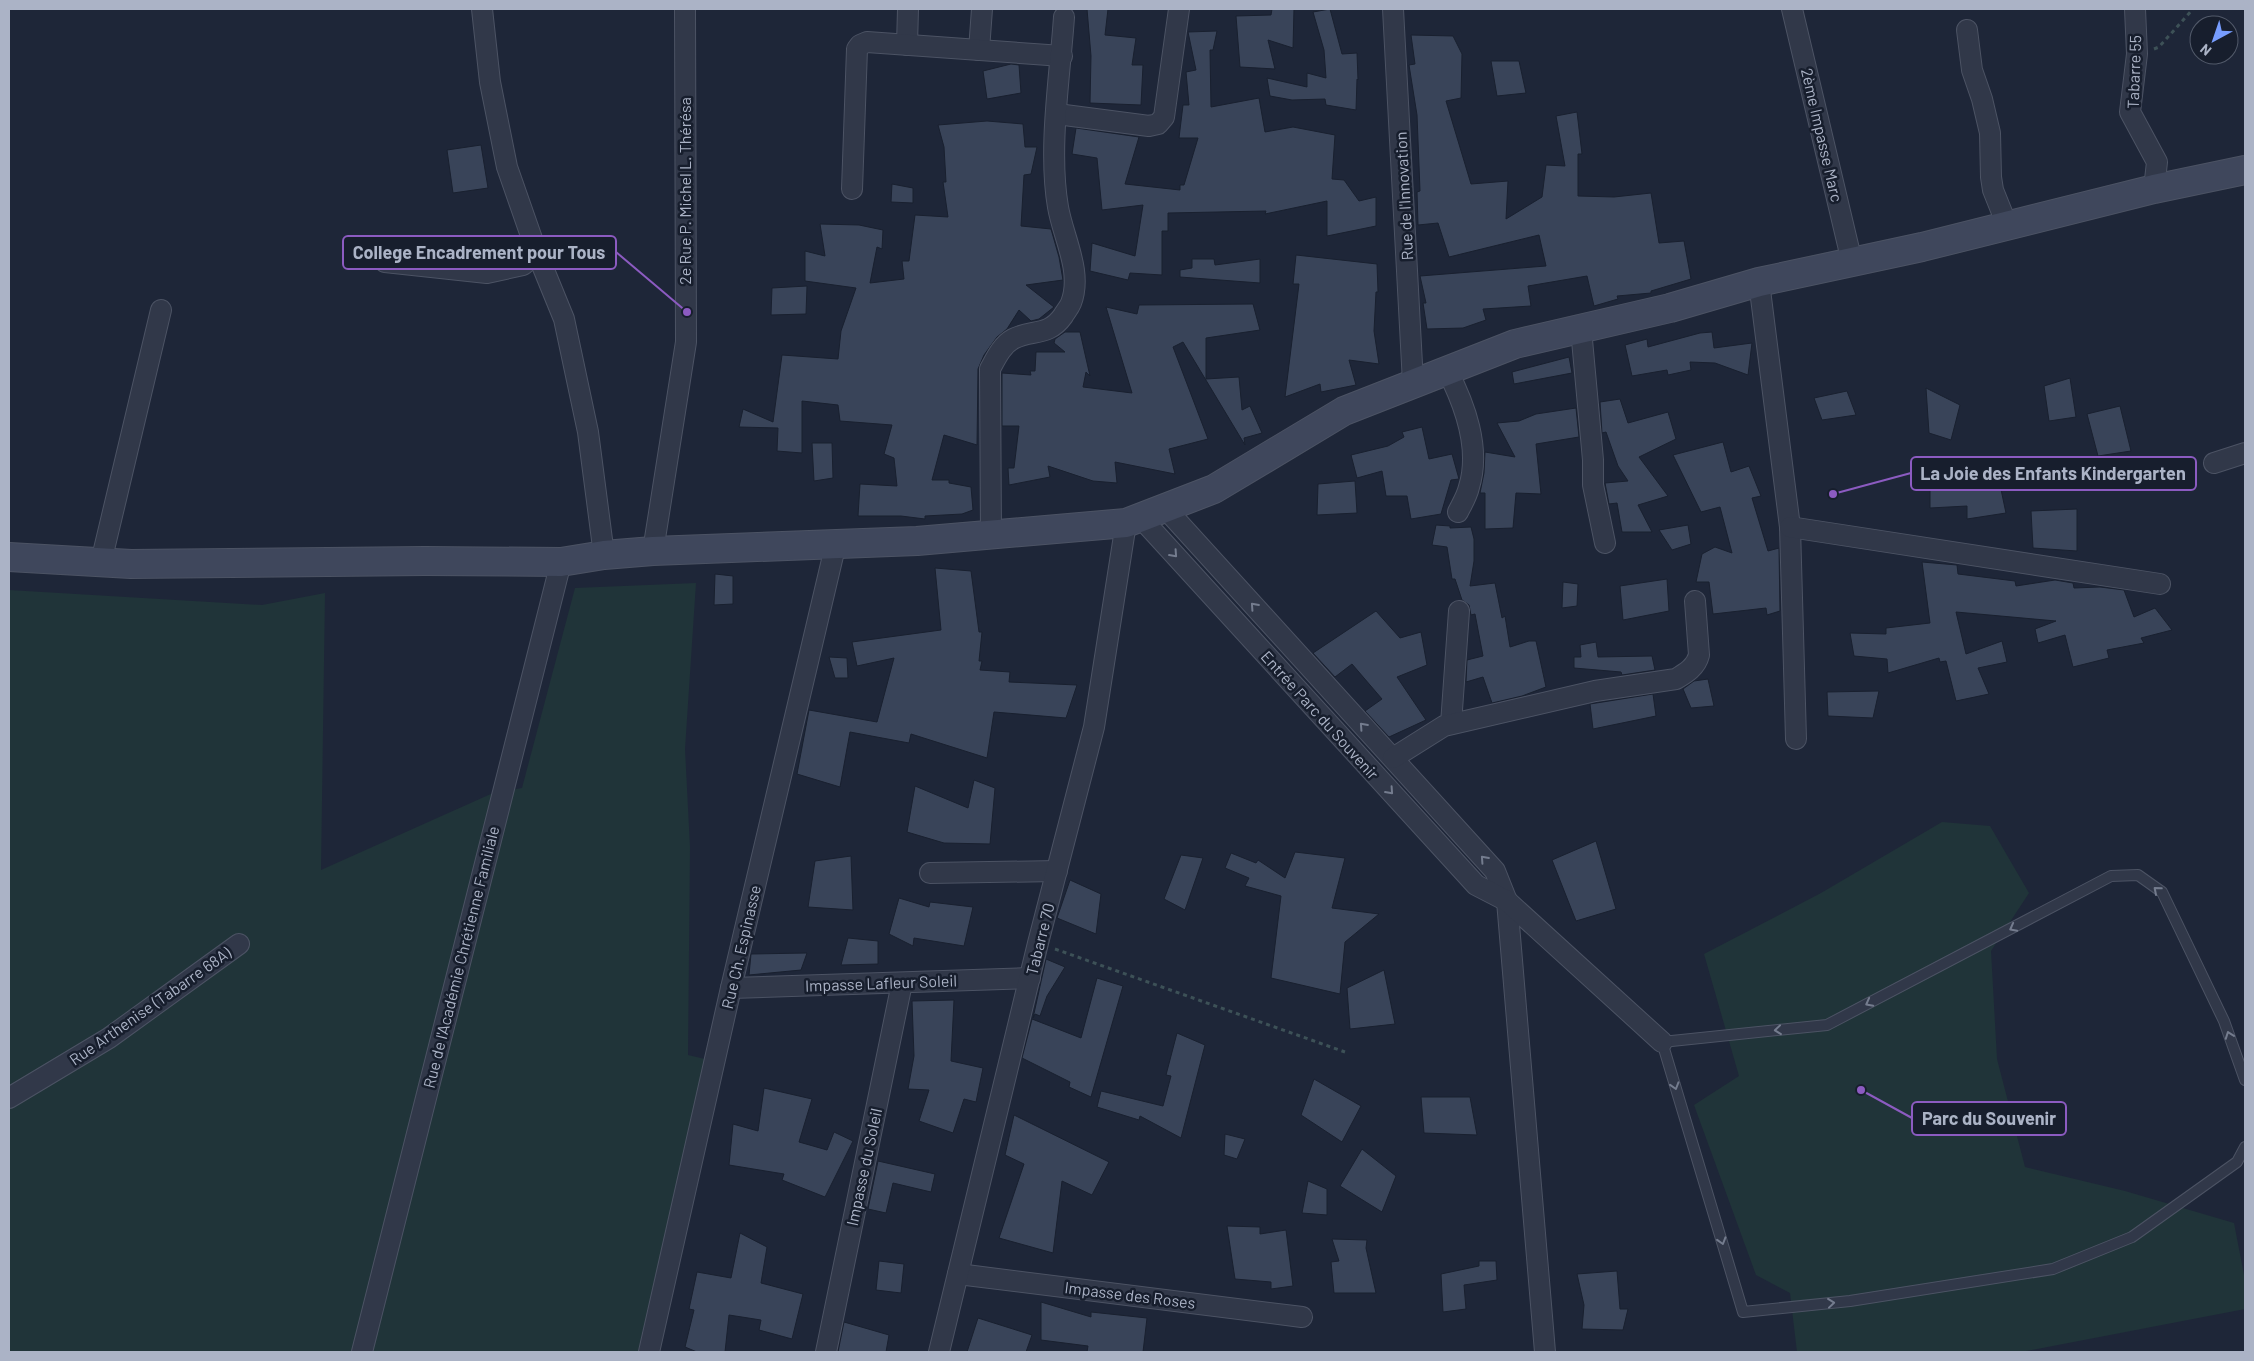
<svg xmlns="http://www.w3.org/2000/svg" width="2254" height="1361" font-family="Barlow,sans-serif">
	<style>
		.green { fill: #203439 }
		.building { fill: #394459; stroke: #19202f }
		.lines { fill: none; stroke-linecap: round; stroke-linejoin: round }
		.service-casing { stroke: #4c5364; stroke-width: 12 }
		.minor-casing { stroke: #4c5364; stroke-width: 22 }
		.secondary-casing { stroke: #4c5364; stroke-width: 30 }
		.path { stroke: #3d5157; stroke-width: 3; stroke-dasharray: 4 4; stroke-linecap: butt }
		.service { stroke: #313849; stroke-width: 10 }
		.minor { stroke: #313849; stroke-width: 20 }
		.secondary { stroke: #3f475c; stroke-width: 28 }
		.oneway { stroke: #747c8e }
		.labels { text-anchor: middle; stroke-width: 5; stroke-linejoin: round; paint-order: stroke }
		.street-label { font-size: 16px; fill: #abb3c6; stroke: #171e2d }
		.leader { fill: none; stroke: #8c5bc1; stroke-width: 2 }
		.callout-dot { fill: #8c5bc1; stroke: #171e2d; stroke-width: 2 }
		.callout { fill: #171e2d; stroke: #8c5bc1; stroke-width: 2 }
		.callout-label { font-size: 18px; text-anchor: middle; font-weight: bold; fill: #abb3c6 }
	</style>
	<rect width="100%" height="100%" fill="#1e2638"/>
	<!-- green -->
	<g class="green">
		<path d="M696,583L685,749L690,847L688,1055L705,1059L638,1352H9V590L262,605L325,593L321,870L493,793L522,788L575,588Z"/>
		<path d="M1942,822L1990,826L2029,893L1991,951L1997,1059L2025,1167L2125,1191L2234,1223L2245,1280V1309L2021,1352H1797L1790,1293L1756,1275L1694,1105L1739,1076L1704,954L1821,893Z"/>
	</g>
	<!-- building -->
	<g class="building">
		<path d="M1087,9H1108L1105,35L1136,38L1132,65H1143L1141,105L1090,103L1091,56Z"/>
		<path d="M1272,9H1294L1293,48L1268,40L1275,69L1240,67L1236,16L1271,15Z"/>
		<path d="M1330,9L1342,54L1357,53L1358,80L1357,79L1356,110L1326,105L1325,99L1292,100L1270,96L1267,78L1307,87V73L1326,78L1324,50L1313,12Z"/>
		<path d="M1217,31L1213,50H1210L1211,107L1259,98L1265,132L1293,127L1335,135L1332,179L1344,180L1359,201L1376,197V226L1327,236V201L1265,214L1266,211L1168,213V231H1162V275L1130,273L1128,280L1090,271L1092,243L1135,256L1143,205L1102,210L1097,158L1072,154L1076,128L1139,137L1125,184L1180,190V185H1184L1198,138H1179L1183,105H1189L1186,72L1196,70L1188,32Z"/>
		<path d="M1411,35L1453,36L1462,54L1461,98L1446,101L1471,184L1508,181L1506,219L1542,197L1546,165L1565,166L1556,116L1577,112L1582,154H1578V196L1614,197L1651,193L1659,243L1684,241L1691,279L1651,291V293L1617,296L1618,299L1594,306L1587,276L1528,286L1531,306L1483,309L1486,320L1463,328L1427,329L1423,303H1426L1420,276L1546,266L1539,235L1449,257L1438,223L1418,225L1417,192L1420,191L1417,115L1409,65L1415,64Z"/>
		<path d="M1491,61H1519L1526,93L1497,96Z"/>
		<path d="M1011,64L1019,65L1021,93L987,99L983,71Z"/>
		<path d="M987,121L1023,124L1025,147H1037L1031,174L1024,175L1021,226L1051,229L1059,257L1063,280L1026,285L1054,307L1039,319L1031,321L1019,310L1007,329L997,337L984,355L978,369L977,445L944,435L932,480H949V483L971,487L973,510L962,514L925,516V519L901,516H858L860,484L897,486L894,458L884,454L892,425L840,421L838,405L802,401V453L777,451L778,428L739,427L743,409L773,422L782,355L838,359L841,331L856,288L805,281V251L825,256L820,224L859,225L883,230L882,249L877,247L870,283L904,279L902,261H909L915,215L948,217L943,182H946L944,147L938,125Z"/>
		<path d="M481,145L488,188L453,193L447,150Z"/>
		<path d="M892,184L913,188V203L891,202Z"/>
		<path d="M1296,255L1377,264L1378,292H1376L1374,331L1379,364L1349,360L1356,385L1321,392L1320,384L1285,397L1299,284H1293Z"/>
		<path d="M1192,259H1214L1215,265L1260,259V283L1180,277V270L1192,268Z"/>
		<path d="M807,286L806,314L771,315L772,288Z"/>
		<path d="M1253,304L1260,330L1206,338V379L1239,377L1242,410L1250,406L1262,433L1244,438L1245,445L1183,342L1173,347L1208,439L1169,449L1175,474L1115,462L1117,483L1093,481L1048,466L1050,477L1009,485L1008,468H1014L1019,426H1002V373L1031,375L1030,371H1035L1036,352H1065L1054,343L1055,339L1065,332H1080L1090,376L1086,372L1083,387L1132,393L1106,307L1137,314L1139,305Z"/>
		<path d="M1712,332L1714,348L1752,343L1748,375L1715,363L1690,362L1691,370L1668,375L1667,370L1632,376L1625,345L1647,339L1648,347L1700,333Z"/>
		<path d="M1569,357L1572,373L1514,384L1512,372Z"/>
		<path d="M2070,378L2076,417L2049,421L2044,386Z"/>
		<path d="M1926,388L1960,405L1951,440L1929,433Z"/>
		<path d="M1847,391L1856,415L1822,420L1814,398Z"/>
		<path d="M1620,399L1628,423L1668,412L1676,439L1639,457L1668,496L1638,505L1652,532H1622L1617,503L1609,504L1605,483L1628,481L1618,466L1606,432L1602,433L1600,402Z"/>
		<path d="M2120,406L2131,451L2098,456L2087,414Z"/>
		<path d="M1576,408L1579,437L1536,444L1541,494L1516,493L1513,528L1485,529V493H1480L1484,473L1485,452L1515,457L1497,423L1519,421L1536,414Z"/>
		<path d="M1422,427L1429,459L1452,454L1459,479L1451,480L1441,514L1411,519L1407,496H1386L1382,471L1357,478L1351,455L1388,446L1404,437L1402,432Z"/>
		<path d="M1723,442L1731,472L1749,466L1761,496L1752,498L1768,551L1779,548L1780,611L1767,615L1766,608L1713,614L1709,582H1696L1702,554L1715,547L1732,553L1720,507L1701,512L1673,455Z"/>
		<path d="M812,443H832L833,478L814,481Z"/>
		<path d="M1930,470H1958L1999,480L2006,513L1967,519V506L1930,508Z"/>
		<path d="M1355,481L1357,513L1317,515L1318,484Z"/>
		<path d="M2077,509V551L2033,548L2031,511Z"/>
		<path d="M1436,525L1450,526V528L1471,527L1474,539V561L1470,586L1495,583L1502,618L1505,616L1510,647L1529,641H1536L1546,687L1522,696L1492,703L1483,677L1466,682L1467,660L1483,656L1475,614L1471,615L1469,605L1462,600L1455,579H1452L1447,547L1432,545Z"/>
		<path d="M1688,525L1691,544L1672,550L1659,530Z"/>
		<path d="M1922,562L1957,565L1958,574L2015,581L2016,586L2055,580L2073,583L2074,588L2100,587L2124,590L2134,617L2155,608L2172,630L2141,638L2144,643L2107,650L2109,658L2073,667L2065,635L2038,643L2035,629L2056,621L1956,612L1966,654L2002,641L2007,662L1978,668L1989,694L1956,701L1946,661L1940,662L1939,658L1888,673L1887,659L1854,656L1850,633L1886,634V628L1930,623Z"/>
		<path d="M935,568L971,571L979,632H982L979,661H982L980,670L1010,672L1009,682L1077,685L1066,718L994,712L987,758L911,734L909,743L850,732L840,787L797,774L809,710L877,722L894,658L857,666L852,642L941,630Z"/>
		<path d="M715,574L733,576V604L714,605Z"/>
		<path d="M1667,579L1669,611L1623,620L1620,586Z"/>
		<path d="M1563,582L1578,584L1577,606L1562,608Z"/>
		<path d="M1376,611L1400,638L1421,632L1427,665L1397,677L1426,720L1389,737L1365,711L1382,699L1352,664L1335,677L1313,653Z"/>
		<path d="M1596,642L1598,657L1652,656L1655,670L1622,675L1621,672L1574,668V657H1581L1580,645Z"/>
		<path d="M829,657L847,658L848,678H835Z"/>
		<path d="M1708,679L1714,706L1691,708L1683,689L1694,681Z"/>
		<path d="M1879,691L1873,718L1828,716L1827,692Z"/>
		<path d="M1653,694L1656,716L1593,729L1590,704Z"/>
		<path d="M974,780L995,788L990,844L944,843L907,832L915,786L968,808Z"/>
		<path d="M1596,841L1616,909L1576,921L1552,860Z"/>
		<path d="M1295,852L1345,858L1332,908L1379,914L1345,942L1340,994L1271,978L1281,896L1245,886L1249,878L1225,868L1231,853L1256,863L1258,860L1285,878Z"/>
		<path d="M1181,855L1203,858L1185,910L1164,899Z"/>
		<path d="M851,856L853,910L808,907L815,861Z"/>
		<path d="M1070,880L1101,894L1096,934L1057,918Z"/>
		<path d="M899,898L929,907L930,902L973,907L964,946L914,938L913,946L889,934Z"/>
		<path d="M848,938L878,941V964L841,965Z"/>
		<path d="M807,953L801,970L749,975L751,954Z"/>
		<path d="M1046,959L1065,967L1047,996L1040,1016L1035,1014L1033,1018Z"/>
		<path d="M1384,970L1395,1024L1350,1029L1347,988Z"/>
		<path d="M1097,978L1123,986L1091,1097L1069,1087L1070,1082L1022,1058L1032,1019L1081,1038Z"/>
		<path d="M954,1000L951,1061L983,1068L976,1102L964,1099L953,1133L919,1121L929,1090L908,1089L914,1056L912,1001Z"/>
		<path d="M1177,1033L1205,1045L1181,1138L1140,1116L1139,1120L1097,1107L1101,1091L1163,1106L1171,1076L1166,1075Z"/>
		<path d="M1314,1079L1361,1106L1342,1142L1301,1115Z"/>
		<path d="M764,1088L812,1099L799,1142L827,1150L834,1132L853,1141L825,1197L782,1180L784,1174L729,1165L733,1124L758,1131Z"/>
		<path d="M1421,1097H1470L1477,1135L1424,1133Z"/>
		<path d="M1014,1115L1109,1162L1092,1195L1062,1181L1053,1253L999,1238L1024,1164L1005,1155Z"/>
		<path d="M1225,1134L1245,1139L1237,1159L1224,1155Z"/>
		<path d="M1362,1149L1396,1176L1382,1212L1340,1186Z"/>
		<path d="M878,1161L935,1174L931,1192L893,1183L886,1213L868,1209Z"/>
		<path d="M1308,1181L1327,1189V1215L1302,1213Z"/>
		<path d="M1227,1226L1260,1227V1234L1286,1230L1293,1286L1271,1289V1282L1235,1279Z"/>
		<path d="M740,1233L767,1247L761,1283L803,1294L792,1339L759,1330L761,1320L729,1315L725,1352H697L685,1347L694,1310L689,1309L697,1272L731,1278Z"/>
		<path d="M1332,1239L1367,1240L1366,1248L1376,1293H1334L1331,1262L1339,1261Z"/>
		<path d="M879,1261L904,1264L901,1293L876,1290Z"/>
		<path d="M1479,1261H1496L1497,1280L1464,1285L1466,1309L1443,1312L1441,1274L1479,1266Z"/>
		<path d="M1617,1271L1620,1309H1628L1623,1330L1582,1329L1584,1305L1577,1274Z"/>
		<path d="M1041,1302L1091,1317V1312L1147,1318L1143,1352H1087L1088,1346L1041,1340Z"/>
		<path d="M978,1318L1032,1335L1026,1352H967Z"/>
		<path d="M844,1322L889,1335L886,1352H838Z"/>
	</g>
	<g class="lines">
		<!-- service casing -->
		<g class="service-casing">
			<path id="service" d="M2245,1080L2224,1021L2162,892L2138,875L2111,876L1827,1025L1662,1042L1743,1312L1850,1301L2053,1269L2132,1237L2237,1162L2245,1147"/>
		</g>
		<!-- minor casing -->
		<g class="minor-casing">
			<g id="minor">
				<path d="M482,9L490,82L507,167L537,253L564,319L588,432L604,555"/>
				<path d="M1393,9L1413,383"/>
				<path d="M1792,9L1852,262"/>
				<path d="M2135,9L2137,54L2130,112L2157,162L2154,189"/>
				<path d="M1967,30L1972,70L1982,99L1990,133L1991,177L1993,190L2007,225"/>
				<path d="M907,45L908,9"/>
				<path d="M979,50L982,9"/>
				<path d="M1057,114L1149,126L1158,124L1164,117L1179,9"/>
				<path d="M852,189L857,49L860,45L867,42L1062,56"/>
				<path d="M385,262L487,273L523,265L537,253"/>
				<path d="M1759,282L1790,527L1796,739"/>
				<path d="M1581,329L1593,460V485L1605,543"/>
				<path d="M1447,370C1465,405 1481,448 1469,487C1467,496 1462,504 1458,512"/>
				<path d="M2214,463L2245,453"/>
				<path d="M1166,509L1495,871L1507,901L1545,1352"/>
				<path d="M1141,518L1476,885L1507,901L1662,1042"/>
				<path d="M1790,527L2160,584"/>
				<path d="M991,534L990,369C996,358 1002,345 1013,339C1032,329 1048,337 1063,316C1065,312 1069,308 1071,303C1083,272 1063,237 1058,207C1048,149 1060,76 1064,17"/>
				<path d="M653,551L686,342L685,9"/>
				<path d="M101,562L161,310"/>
				<path d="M1451,724L1459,611"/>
				<path d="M1393,758L1444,726L1595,691L1676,679C1686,673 1696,667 1699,655L1695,601"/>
				<path d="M930,873L1057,871"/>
				<path d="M731,988L1030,978"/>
				<path d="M9,1098L109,1038L239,944"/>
				<path d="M958,1274L1302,1317"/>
				<path d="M362,1352L561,562"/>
				<path d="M649,1352L731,988L836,543"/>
				<path d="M826,1352L902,983"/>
				<path d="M939,1352L1038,943L1094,727L1126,523"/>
			</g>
		</g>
		<!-- secondary casing -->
		<g class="secondary-casing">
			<path id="secondary" d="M9,557L131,564L425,561L561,562L604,555L653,551L917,541L1126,523L1214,489L1344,411L1515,344L1670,308L1759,282L1922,247L2154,189L2245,170"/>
		</g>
		<!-- path -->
		<g class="path">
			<path d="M2154,49L2159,47L2193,9"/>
			<path d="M1055,949L1345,1052"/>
		</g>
		<!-- service -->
		<use href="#service" class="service"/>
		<!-- minor -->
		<use href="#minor" class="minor"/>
		<!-- secondary -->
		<use href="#secondary" class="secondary"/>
	</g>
	<!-- one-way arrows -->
	<defs><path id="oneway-chevron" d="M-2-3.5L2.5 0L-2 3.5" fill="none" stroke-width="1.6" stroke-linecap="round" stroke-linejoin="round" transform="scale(1.25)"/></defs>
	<g class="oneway">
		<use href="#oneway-chevron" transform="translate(1174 554) rotate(48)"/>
		<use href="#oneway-chevron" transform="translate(1254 606) rotate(-132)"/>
		<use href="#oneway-chevron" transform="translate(1363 726) rotate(-132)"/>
		<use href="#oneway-chevron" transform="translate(1390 791) rotate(48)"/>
		<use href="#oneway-chevron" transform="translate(1484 859) rotate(-132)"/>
		<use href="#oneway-chevron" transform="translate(2157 890) rotate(-139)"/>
		<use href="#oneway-chevron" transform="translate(2013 928) rotate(152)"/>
		<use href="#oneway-chevron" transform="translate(1869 1003) rotate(152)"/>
		<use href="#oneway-chevron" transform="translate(1778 1030) rotate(174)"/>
		<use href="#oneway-chevron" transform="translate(2229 1035) rotate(-110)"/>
		<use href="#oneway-chevron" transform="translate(1675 1086) rotate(73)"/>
		<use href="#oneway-chevron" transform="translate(1722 1241) rotate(73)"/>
		<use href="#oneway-chevron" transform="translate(1831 1303) rotate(-6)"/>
	</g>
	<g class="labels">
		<!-- street labels -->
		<g class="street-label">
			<text transform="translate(2134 72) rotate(-88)" y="6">Tabarre 55</text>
			<text transform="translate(1822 135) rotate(77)" y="6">2ème Impasse Marc</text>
			<text transform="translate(685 191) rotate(-90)" y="6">2e Rue P. Michel L. Thérésa</text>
			<text transform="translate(1404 196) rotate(-93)" y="6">Rue de l'Innovation</text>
			<text transform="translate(1320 715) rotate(48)" y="6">Entrée Parc du Souvenir</text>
			<text transform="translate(1040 939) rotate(-76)" y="6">Tabarre 70</text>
			<text transform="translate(741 947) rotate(-77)" y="6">Rue Ch. Espinasse</text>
			<text transform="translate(461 957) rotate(-76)" y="6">Rue de l'Académie Chrétienne Familiale</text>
			<text transform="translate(881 983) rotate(-2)" y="6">Impasse Lafleur Soleil</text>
			<text transform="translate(150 1006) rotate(-35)" y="6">Rue Arthenise (Tabarre 68A)</text>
			<text transform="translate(864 1167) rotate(-78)" y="6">Impasse du Soleil</text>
			<text transform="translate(1130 1295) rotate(7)" y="6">Impasse des Roses</text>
		</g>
	</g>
	<!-- callouts -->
	<path class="leader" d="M687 312L616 252M1833 494L1911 473M1861 1090L1912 1118"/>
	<g class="callout-dot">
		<circle cx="687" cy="312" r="5"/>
		<circle cx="1833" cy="494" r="5"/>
		<circle cx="1861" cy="1090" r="5"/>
	</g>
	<g class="callout">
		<rect x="343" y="236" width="273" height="33" rx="5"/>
		<rect x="1911" y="457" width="285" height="33" rx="5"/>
		<rect x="1912" y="1102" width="154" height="33" rx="5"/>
	</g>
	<g class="callout-label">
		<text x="479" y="259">College Encadrement pour Tous</text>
		<text x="2053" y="480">La Joie des Enfants Kindergarten</text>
		<text x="1989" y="1125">Parc du Souvenir</text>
	</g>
	<!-- border -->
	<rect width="2254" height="1361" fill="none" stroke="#abb3c6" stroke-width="20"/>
	<!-- north arrow -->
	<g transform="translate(2214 40) rotate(220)"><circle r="24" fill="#171e2d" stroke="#525a6a"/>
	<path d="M0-4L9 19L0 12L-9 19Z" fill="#779dff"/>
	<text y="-8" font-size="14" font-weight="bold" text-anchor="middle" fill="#abb3c6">N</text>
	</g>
</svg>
